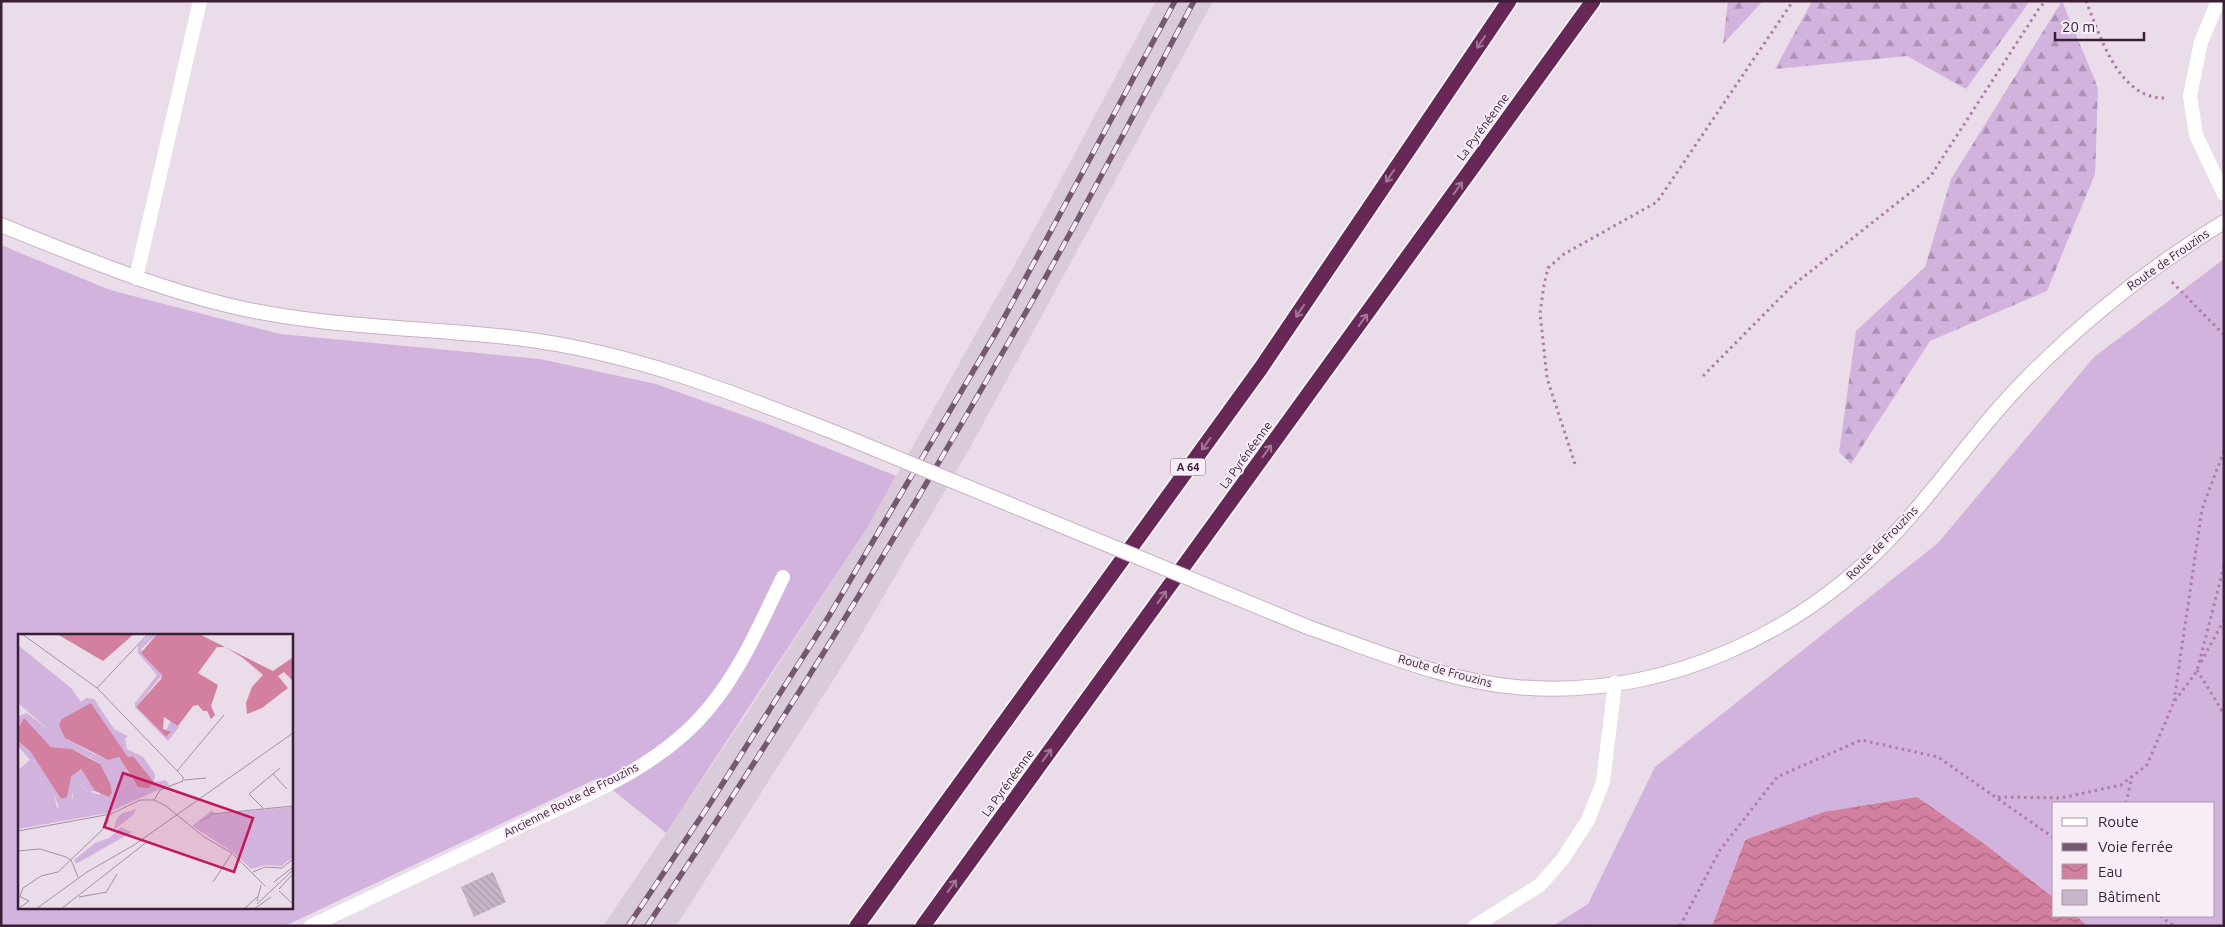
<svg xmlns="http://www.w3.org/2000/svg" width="2225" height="927" font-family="Ubuntu,sans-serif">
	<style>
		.built { fill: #d9cbd9 }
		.grass { fill: #d2b3dd; fill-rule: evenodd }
		.forest { fill: url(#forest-firs) }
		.water { fill: url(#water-waves) }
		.building { fill: url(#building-back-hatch) }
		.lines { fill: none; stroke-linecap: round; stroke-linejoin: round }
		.secondary-casing { stroke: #caafc7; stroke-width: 16 }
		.motorway-casing { stroke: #fff; stroke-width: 18 }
		.path { stroke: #af7ba7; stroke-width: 3; stroke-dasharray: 2.5 4; stroke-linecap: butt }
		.service { stroke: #fff; stroke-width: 14 }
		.minor { stroke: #fff; stroke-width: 14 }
		.secondary { stroke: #fff; stroke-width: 14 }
		.motorway { stroke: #672857; stroke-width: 15 }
		.rail-casing { stroke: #765770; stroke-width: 5.5 }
		.rail { stroke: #f6edf6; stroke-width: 4; stroke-dasharray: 11; stroke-linecap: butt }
		.secondary-bridge-casing { stroke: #caafc7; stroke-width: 16; stroke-linecap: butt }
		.secondary-bridge { stroke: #fff; stroke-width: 14 }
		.oneway { stroke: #a07797 }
		.labels { text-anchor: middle; stroke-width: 4; stroke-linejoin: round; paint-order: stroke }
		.shield { fill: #f6edf6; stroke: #725c6e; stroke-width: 1 }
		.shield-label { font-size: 11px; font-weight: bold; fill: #391e34 }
		.street-label { font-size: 12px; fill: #391e34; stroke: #f6edf6 }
		.inset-road { fill: none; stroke: #a390a1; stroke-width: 1 }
		.view { fill: #c2185b; fill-opacity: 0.15; stroke: #c2185b; stroke-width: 2.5 }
		.inset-edge { fill: none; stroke: #391e34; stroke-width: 2.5 }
	</style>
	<defs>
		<pattern id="forest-firs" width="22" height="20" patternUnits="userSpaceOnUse" patternTransform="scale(1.25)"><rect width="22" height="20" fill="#d2b3dd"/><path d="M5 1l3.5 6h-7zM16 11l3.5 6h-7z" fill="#ab91b4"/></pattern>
		<pattern id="water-waves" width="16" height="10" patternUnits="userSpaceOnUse" patternTransform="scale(1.25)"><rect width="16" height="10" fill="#d380a0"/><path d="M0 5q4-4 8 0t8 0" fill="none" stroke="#ac6883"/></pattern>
		<pattern id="building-back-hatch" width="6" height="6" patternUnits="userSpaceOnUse" patternTransform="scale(1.25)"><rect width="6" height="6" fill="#c7b5c7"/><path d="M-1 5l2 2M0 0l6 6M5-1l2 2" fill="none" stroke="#ac9bac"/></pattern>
	</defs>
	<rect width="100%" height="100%" fill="#eadce9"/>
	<!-- built -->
	<path class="built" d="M1156,1H1213L967,453L851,652L676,926H603L743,719L867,528L1028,241Z"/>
	<!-- grass -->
	<g class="grass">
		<path d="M1,245L110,290L280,334L540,359L656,384L765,423L896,476L867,528L666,833L598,778L285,926H1ZM19,636H291V908H19Z"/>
		<path d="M2224,259V926H2088L2076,916H2214V803H2054V898L1986,845L1745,839L1712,926H1553L1588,904L1655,767L1938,543L2094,357Z"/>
	</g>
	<!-- forest -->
	<g class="forest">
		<path d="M1728,1H1763L1723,44Z"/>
		<path d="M1812,1H2030L1966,89L1907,56L1775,69Z"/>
		<path d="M2062,1L2098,88L2095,174L2047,291L1930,341L1851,464L1839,452L1856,331L1925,267L1951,179Z"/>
	</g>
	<!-- water -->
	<path class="water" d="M1917,797L1986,845L2054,898V916H2076L2088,926H1712L1745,840L1824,812Z"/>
	<!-- building -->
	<path class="building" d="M493,872L506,902L474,917L461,887Z"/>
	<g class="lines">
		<!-- secondary casing -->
		<g class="secondary-casing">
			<g id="secondary">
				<path d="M1,225C76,255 152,287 231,306C324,328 421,327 516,338C628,351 732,392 836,433"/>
				<path d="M1310,628C1377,651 1445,681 1516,687C1661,700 1802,635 1898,530C1943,481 1980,425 2026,379C2085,319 2152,266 2224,222"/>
			</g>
		</g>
		<!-- motorway casing -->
		<g class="motorway-casing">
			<g id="motorway">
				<path d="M857,926L1261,368L1509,1"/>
				<path d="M923,926L1593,1"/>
			</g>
		</g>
		<!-- path -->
		<g class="path">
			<path d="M2086,1C2101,38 2119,101 2168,98"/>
			<path d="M2172,282L2224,335"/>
			<path d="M1703,376L1792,286L1930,177L2040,7L2046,1"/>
			<path d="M1575,464L1547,378L1540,313L1544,285L1548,268L1564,254L1657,202L1793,1"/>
			<path d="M2201,662L2224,620"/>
			<path d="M2197,670L2224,714"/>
			<path d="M2174,701L2202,509L2224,451"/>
			<path d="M1998,797L2061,798L2121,785L2147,765L2174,702L2197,671L2224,566"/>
			<path d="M2126,803L2132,776"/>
			<path d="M2160,916L2174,926"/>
			<path d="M1585,926H1586"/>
			<path d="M1680,926L1720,850L1777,777L1861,740L1938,757L2054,838"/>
		</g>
		<!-- service -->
		<g class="service">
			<path d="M2218,1L2201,42L2190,96L2196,135L2224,194"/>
			<path d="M136,278L200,1"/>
		</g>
		<!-- minor -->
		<g class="minor">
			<path d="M311,926C378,894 444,863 510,831C579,798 659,769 708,709C741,670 761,622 783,577"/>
			<path d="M1475,926L1540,885L1562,860L1588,820L1603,782L1615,683"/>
		</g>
		<!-- secondary -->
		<use href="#secondary" class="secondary"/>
		<!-- motorway -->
		<use href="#motorway" class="motorway"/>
		<!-- rail casing -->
		<g class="rail-casing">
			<g id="rail">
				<path d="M628,926L711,802L829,616L998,329L1175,1"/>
				<path d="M647,926C776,734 897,538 1011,338C1075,228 1134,114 1194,1"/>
			</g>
		</g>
		<!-- rail -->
		<use href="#rail" class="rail"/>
		<!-- secondary-bridge casing -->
		<g class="secondary-bridge-casing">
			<path id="secondary-bridge" d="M836,433L1310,628"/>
		</g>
		<!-- secondary-bridge -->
		<use href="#secondary-bridge" class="secondary-bridge"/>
	</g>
	<!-- one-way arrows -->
	<defs><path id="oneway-shaft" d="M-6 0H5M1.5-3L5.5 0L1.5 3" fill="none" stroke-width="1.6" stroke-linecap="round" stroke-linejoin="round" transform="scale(1.25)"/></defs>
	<g class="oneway">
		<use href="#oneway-shaft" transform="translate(1481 42) rotate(124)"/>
		<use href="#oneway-shaft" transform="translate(1390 176) rotate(124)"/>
		<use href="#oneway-shaft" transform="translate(1458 188) rotate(-54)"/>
		<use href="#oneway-shaft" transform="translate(1300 311) rotate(124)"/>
		<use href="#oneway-shaft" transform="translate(1363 320) rotate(-54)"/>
		<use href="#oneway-shaft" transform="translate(1206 444) rotate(126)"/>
		<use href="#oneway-shaft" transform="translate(1267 451) rotate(-54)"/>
		<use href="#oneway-shaft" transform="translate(1162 597) rotate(-54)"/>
		<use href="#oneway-shaft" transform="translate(1047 755) rotate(-54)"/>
		<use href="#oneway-shaft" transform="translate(952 886) rotate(-54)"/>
	</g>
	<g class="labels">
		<!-- shield labels -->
		<rect class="shield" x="1170.5" y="458.5" width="35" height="17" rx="4"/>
		<g class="shield-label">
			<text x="1188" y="471">A 64</text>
		</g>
		<!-- street labels -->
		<g class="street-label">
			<text transform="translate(1483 127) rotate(-54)" y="4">La Pyrénéenne</text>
			<text transform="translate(2168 260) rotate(-35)" y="4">Route de Frouzins</text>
			<text transform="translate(1246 455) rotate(-54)" y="4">La Pyrénéenne</text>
			<text transform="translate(1882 543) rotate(-46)" y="4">Route de Frouzins</text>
			<text transform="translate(1445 671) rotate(15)" y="4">Route de Frouzins</text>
			<text transform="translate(1008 783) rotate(-54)" y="4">La Pyrénéenne</text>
			<text transform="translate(571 800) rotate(-27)" y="4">Ancienne Route de Frouzins</text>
		</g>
	</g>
	<!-- overview -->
	<g transform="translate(18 634)">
		<rect width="275" height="275" fill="#eadce9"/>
		<path d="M0,11L53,54L63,68L39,85L37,96H31L0,69ZM74,119L90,126L101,123L117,149L131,154L136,148L148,146L151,151L89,179L0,195V143H22L36,160L39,174L55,164L54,157L60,149L69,157L82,161V130L73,124ZM275,173V223L264,232L247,231L233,235L216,219L174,192L194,176L197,180Z" fill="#d2b3dd"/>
		<path d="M132,0H139L123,15L144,41L118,73L148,103L152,99L148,97L153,86L157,88L161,93L150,107L117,73V69L139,41L120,19V11ZM68,64L76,65L96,95L110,102L107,105L109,115L125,123L137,140L136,148L115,122L110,123L73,69L47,104L74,119L73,124L54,115L33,113L6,85L0,95V82L9,79L31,96H36L39,85ZM0,107L12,117L43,165L53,143L63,135L77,157L71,158L60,149L54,157V171L42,176L36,160L22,143H0V136L12,126L0,112ZM118,175L115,181L96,196L98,186L103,180ZM103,193L114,198L58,230L56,226L77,209L91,204Z" fill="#d2b3dd"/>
		<path d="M39,0H116L85,27ZM139,0H181L255,37L274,24L275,17V47L266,38L260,42L270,54L244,74L229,80L228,69L234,53L245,41L225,24L207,13H199L180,39L200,51L193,72L197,81L193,85L189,77H185L180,71L175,72L160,92L146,83L145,95L153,98L148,103L118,73L143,45L144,41L123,19ZM73,69L110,123L115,122L136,148L131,154L120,153L101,123L90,126L47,104L41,91L44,85ZM6,84L33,113L54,115L82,130L92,149L94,159L91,163L77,157L63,135L53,143L49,163L43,165L12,117L0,107V95Z" fill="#d380a0"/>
		<path class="inset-road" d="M4,0L79,54L165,143V147L142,156L136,166M79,54L130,0M159,137L206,81M255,140L269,155M166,146L188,144M245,174L231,160L262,134M182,188L194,180L275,172M0,197L93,180L122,166H136L148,172L186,203L214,219L247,252M0,217L22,215L48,223L53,226L60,243M235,238L247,233L264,234L275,225M195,248L214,219M256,248L275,233M261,255L275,240M89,257L99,240M261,257L275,270M2,262L5,254L23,242L40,238L85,195L90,188V181M61,263L89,258M239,267L243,251M239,270L275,236M0,275L11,267L1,262M18,275L69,238L116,211L275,99M43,275L130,207M226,275L239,263M236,275L253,263"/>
		<path class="view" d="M105,139L235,184L216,238L86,193Z"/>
		<rect width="275" height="275" class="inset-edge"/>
	</g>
	<!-- border -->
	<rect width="2225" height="927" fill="none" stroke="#391e34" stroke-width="5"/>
	<!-- legend -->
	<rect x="2052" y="802" width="162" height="115" fill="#f6edf6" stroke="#aa9aa8"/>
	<rect x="2062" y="818" width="25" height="8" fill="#ffffff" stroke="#aa9aa8"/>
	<text x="2098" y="827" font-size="15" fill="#391e34">Route</text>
	<rect x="2062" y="843" width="25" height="8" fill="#765770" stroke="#aa9aa8"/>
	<text x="2098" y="852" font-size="15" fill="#391e34">Voie ferrée</text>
	<rect x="2062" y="864" width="25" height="15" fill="url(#water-waves)" stroke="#aa9aa8"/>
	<text x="2098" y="877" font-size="15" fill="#391e34">Eau</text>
	<rect x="2062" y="890" width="25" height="15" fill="#c7b5c7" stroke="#aa9aa8"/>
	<text x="2098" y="902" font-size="15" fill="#391e34">Bâtiment</text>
	<!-- scale -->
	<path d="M2055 32v8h89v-8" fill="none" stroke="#391e34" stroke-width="2.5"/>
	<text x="2062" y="32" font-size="15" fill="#391e34" stroke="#f6edf6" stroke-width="4" paint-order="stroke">20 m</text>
</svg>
